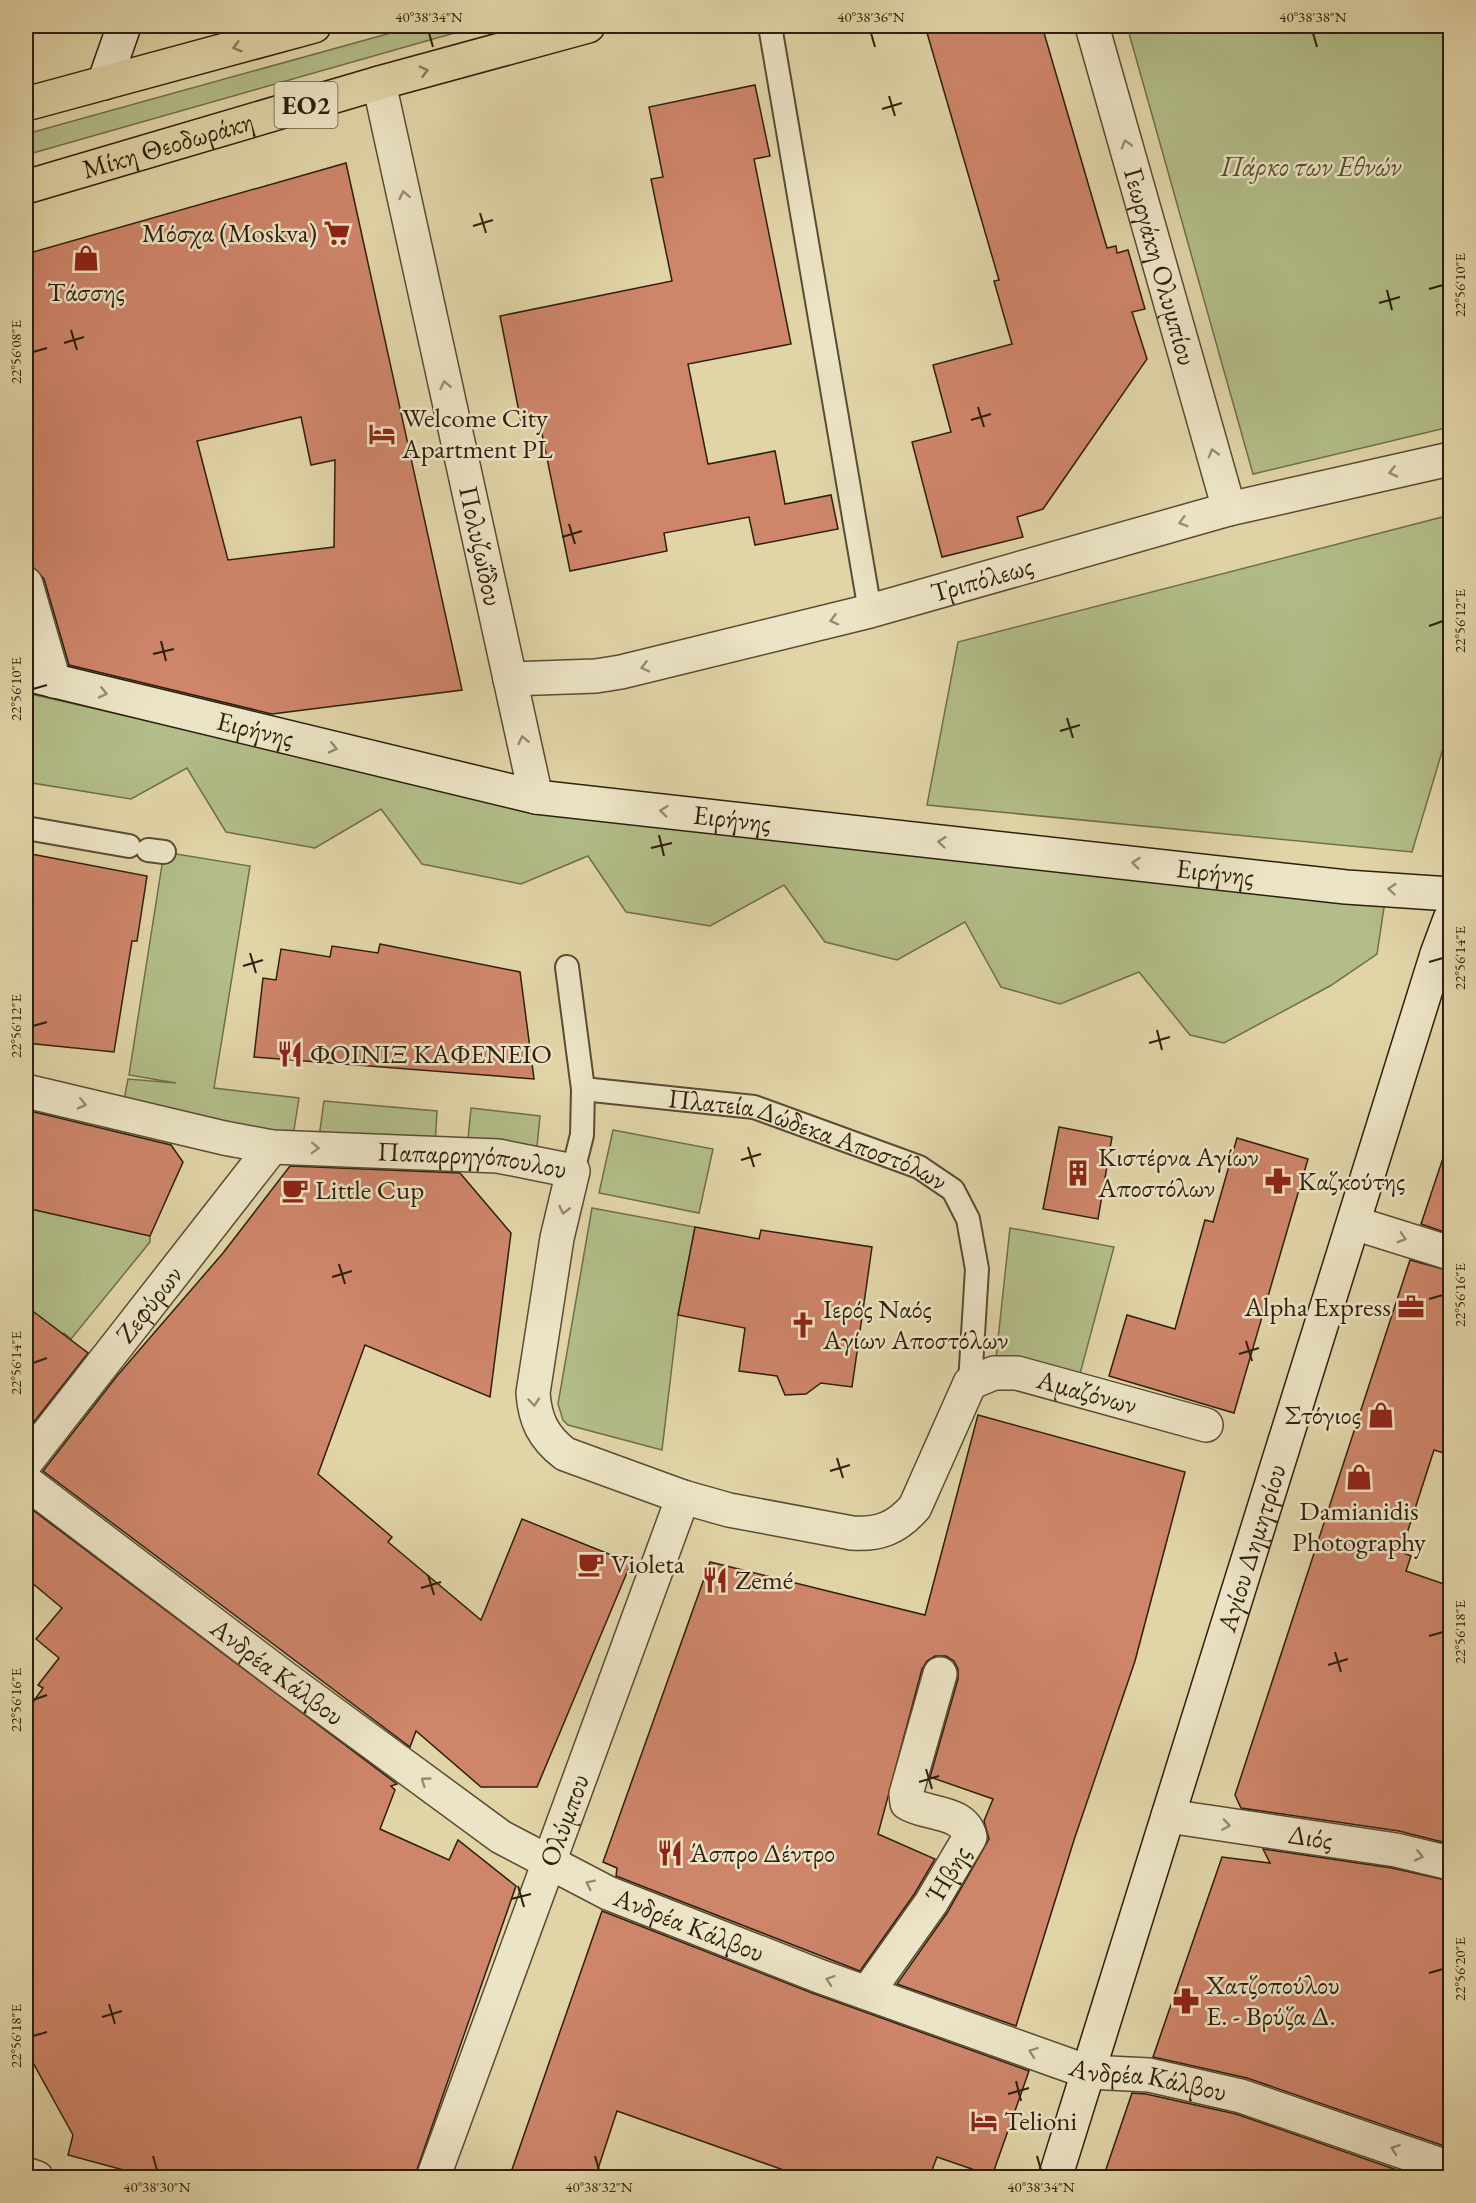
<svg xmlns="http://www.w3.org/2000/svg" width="1476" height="2203" font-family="'EB Garamond',serif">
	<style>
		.green { fill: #b2bd89; stroke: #706e4b; stroke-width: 1.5 }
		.building { fill: #ce856a; stroke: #2d1f0d; stroke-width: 1.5; fill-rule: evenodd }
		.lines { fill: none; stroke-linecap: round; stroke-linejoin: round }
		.lane-casing { stroke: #5a4c34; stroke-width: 26 }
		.street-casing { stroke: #5a4c34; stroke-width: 36 }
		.secondary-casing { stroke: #2d1f0d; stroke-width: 36 }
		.highway-casing { stroke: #2d1f0d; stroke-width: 36 }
		.lane { stroke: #ece4c6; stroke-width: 22 }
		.street { stroke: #ece4c6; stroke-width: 33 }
		.secondary { stroke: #ece4c6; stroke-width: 33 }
		.highway { stroke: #e1d5a8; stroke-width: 33 }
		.oneway { stroke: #877a5a }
		.oneway2 { stroke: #968b73 }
		.ticks { fill: none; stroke: #2d1f0d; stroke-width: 2 }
		.labels { text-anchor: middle; stroke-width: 5; stroke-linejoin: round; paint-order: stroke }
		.shield { fill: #ece4c6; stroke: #665a44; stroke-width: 1.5 }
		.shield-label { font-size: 26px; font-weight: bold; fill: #2d1f0d }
		.street-label { font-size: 27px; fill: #2d1f0d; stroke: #ece4c6 }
		.park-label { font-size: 27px; font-style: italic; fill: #554e32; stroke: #ece4c6 }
		.poi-label { font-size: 27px; fill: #2d1f0d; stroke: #ece4c6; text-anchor: start }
		.neatline { fill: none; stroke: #2d1f0d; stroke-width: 2 }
		.ticks-label { font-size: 15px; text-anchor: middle; fill: #2d1f0d }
	</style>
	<rect width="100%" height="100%" fill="#e1d5a8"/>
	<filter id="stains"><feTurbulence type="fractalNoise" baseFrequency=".00333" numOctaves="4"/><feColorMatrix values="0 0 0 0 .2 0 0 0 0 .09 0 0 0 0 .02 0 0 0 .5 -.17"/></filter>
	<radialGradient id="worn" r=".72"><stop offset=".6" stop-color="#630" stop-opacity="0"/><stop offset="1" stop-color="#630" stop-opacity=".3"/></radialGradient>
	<!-- green -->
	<g class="green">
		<path d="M416,26H479L26,155V134Z"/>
		<path d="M1127,26H1450V427L1253,474Z"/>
		<path d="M1450,515V725L1412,852L927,805L958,642Z"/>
		<path d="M26,693L535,809L1385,901L1377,954L1330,986L1224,1043L1190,1035L1139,972L1060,1004L1001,987L965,922L897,960L825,942L784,885L710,926L626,912L588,856L521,884L422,864L381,809L315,848L226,832L187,768L131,799L26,782Z"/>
		<path d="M164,852L250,866L214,1088L299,1098L293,1136L228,1125L124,1100L128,1079L176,1083L129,1075Z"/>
		<path d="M324,1101L437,1111L435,1145L319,1137Z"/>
		<path d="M471,1108L540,1116L536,1157L467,1149Z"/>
		<path d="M613,1130L713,1149L699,1213L599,1193Z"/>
		<path d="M26,1208L150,1236V1242L71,1339L64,1333L62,1335L26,1306Z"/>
		<path d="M592,1208L695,1227L678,1315L662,1450L568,1425L563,1420L558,1404Z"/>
		<path d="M1010,1228L1114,1247L1080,1374L996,1358Z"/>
	</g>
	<!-- building -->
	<g class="building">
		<path d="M925,26H1042L1107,248L1116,246L1117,253L1128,250L1145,309L1132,312L1147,359L1043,509L1017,517L1023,537L942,557L912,442L951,432L933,365L1012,344L994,281L999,280Z"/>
		<path d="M755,85L770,156L754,159L791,344L688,364L708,464L775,451L785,504L831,495L838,529L755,545L749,517L664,533L667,551L570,571L539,419L521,422L500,316L672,281L651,179L663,177L649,107Z"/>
		<path d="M346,163L462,690L272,714L69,665L44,579L33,567L26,540V254ZM301,417L311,465L335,460L334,547L228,560L197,441Z"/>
		<path d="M26,853L147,876L137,941H132L114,1052L26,1043Z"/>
		<path d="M380,944L520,972L534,1079L254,1057L263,978L276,980L281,949L330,957L332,946L378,953Z"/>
		<path d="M26,1110L171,1145L183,1162L150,1236L26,1208Z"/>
		<path d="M1059,1127L1112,1137L1098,1219L1043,1209Z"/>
		<path d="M1237,1138L1308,1159L1234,1413L1109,1376L1127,1315L1175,1329L1205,1220L1213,1222Z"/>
		<path d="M1443,1158L1450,1159V1234L1421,1224Z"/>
		<path d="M290,1166L460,1173L511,1233L490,1397L365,1345L318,1474L392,1537L388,1542L481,1620L522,1519L631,1563L537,1787H481L416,1731L410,1747L43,1471L117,1376L223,1253Z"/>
		<path d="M695,1227L759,1239L761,1230L872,1247L852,1387L821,1383L806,1394L785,1395L777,1376L739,1371L745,1328L678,1315Z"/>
		<path d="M1410,1260L1450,1271V1455L1434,1450L1401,1552L1411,1556L1406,1571L1450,1586V1844L1399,1831L1241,1808L1235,1795Z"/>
		<path d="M26,1306L88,1353L26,1432Z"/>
		<path d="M978,1415L1185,1472L1135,1661L1074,1840L1016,2026L897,1984L947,1913L989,1839L984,1821L993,1799L930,1777L958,1679V1669L954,1661L946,1656H935L927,1661L922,1669L878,1834L935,1859L915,1893L860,1971L616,1876L617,1868L603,1862L710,1562L925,1615Z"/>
		<path d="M26,1505L397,1784L391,1786L395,1790L380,1829L449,1860L458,1840L516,1886L414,2178H153L68,2155L73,2135L26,2050V1712L43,1688L38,1685L59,1658L36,1639L62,1608L26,1578Z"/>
		<path d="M1263,1849L1392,1868L1450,1881V2148L1247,2078L1153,2057L1222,1857L1270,1863Z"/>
		<path d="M602,1911L812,1993L1029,2071L992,2176L937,2157L929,2178H806L617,2111L595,2178H509Z"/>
		<path d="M1132,2093L1146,2094L1236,2114L1420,2178H1103Z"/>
	</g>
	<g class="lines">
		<!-- lane casing -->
		<g class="lane-casing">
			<g id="lane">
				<path d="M770,26L870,611"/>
				<path d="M26,828L129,846"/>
				<path d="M148,850L164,852"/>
				<path d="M567,967L583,1089L582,1135L573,1171"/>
				<path id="s1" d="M583,1089L754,1107L919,1167L953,1190L968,1219L977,1269L970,1383"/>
			</g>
		</g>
		<!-- street casing -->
		<g class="street-casing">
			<g id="street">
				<path id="s2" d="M1092,26L1229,509"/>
				<path id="s3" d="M379,83L536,797"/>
				<path d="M26,584L54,681"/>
				<path id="s4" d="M510,679L596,676L621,672L870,611L1229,509L1450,459"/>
				<path id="s5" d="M26,1091L224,1138L272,1147L498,1156L573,1171L557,1238L533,1393C535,1420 543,1437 565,1454L683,1497L729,1510L852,1533C879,1535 897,1528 915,1507L970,1383L994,1373H1017L1206,1425"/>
				<path d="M1354,1223L1450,1253"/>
				<path id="s6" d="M26,1462L272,1147"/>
				<path id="s7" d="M26,1482L290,1682L501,1837L608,1893L819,1976L1088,2072L1149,2075L1241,2096L1450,2168"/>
				<path id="s8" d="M1168,1816L1396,1850L1450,1863"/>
				<path id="s9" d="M867,1993L931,1903L970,1837C964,1810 926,1815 907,1803L906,1794L940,1674"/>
				<path d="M26,2174L37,2178"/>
				<path id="s10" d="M433,2178L683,1497"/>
			</g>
		</g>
		<!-- secondary casing -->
		<g class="secondary-casing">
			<g id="secondary">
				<path d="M104,83L124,26"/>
				<path id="s11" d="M26,674L536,797L1346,887L1450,894"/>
				<path id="s12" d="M1055,2178L1437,954L1450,919"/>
			</g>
		</g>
		<!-- highway casing -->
		<g class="highway-casing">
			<g id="highway">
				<path d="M26,104L314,26"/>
				<path id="s13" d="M26,187L379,83L588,26"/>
			</g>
		</g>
		<!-- lane -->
		<use href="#lane" class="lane"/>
		<!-- street -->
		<use href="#street" class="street"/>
		<!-- secondary -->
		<use href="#secondary" class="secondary"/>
		<!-- highway -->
		<use href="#highway" class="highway"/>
	</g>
	<!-- one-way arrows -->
	<defs><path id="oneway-chevron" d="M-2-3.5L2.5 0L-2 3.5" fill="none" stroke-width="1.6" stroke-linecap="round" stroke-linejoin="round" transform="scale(1.5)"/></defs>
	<g class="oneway">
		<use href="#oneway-chevron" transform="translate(237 47) rotate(164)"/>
		<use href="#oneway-chevron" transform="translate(424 71) rotate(-15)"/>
	</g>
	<g class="oneway2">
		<use href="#oneway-chevron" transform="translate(1126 144) rotate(-106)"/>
		<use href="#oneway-chevron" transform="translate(404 195) rotate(-102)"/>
		<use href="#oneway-chevron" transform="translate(445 385) rotate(-102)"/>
		<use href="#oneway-chevron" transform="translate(1213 453) rotate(-106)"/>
		<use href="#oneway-chevron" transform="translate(1393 472) rotate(167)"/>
		<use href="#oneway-chevron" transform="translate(1183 522) rotate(164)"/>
		<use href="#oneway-chevron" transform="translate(834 620) rotate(166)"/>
		<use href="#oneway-chevron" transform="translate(645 667) rotate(166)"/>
		<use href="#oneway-chevron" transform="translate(103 693) rotate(13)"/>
		<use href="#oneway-chevron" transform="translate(523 740) rotate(-102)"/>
		<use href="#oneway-chevron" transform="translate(333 748) rotate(13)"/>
		<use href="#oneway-chevron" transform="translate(664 811) rotate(-174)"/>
		<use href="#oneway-chevron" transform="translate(942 842) rotate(-174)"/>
		<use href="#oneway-chevron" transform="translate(1136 863) rotate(-174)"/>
		<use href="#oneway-chevron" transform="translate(1392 889) rotate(-175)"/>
		<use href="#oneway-chevron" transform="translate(82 1104) rotate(13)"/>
		<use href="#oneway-chevron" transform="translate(315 1148) rotate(2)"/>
		<use href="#oneway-chevron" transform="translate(564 1210) rotate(103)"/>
		<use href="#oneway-chevron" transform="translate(1402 1238) rotate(17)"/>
		<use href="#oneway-chevron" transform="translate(534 1402) rotate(85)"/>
		<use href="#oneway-chevron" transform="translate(425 1781) rotate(-144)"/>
		<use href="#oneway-chevron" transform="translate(1226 1825) rotate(9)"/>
		<use href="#oneway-chevron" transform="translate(1419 1856) rotate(13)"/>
		<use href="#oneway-chevron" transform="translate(590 1884) rotate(-154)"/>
		<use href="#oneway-chevron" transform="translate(830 1980) rotate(-161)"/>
		<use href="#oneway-chevron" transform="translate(1033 2052) rotate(-160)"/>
		<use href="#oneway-chevron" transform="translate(1395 2149) rotate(-161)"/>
	</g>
	<!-- ticks -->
	<path class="ticks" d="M429,33L433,47M871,33L875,47M1313,33L1317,47M889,96L895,116M882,109L902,103M480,213L486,233M473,226L493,220M1429,289L1443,285M1387,290L1392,310M1379,303L1400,297M71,330L77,350M64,343L84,337M33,352L47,348M978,407L984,427M971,420L991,414M569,524L575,544M562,537L582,531M1429,626L1443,621M161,641L166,661M153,654L174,649M33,689L47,685M1067,718L1073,738M1060,731L1080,725M659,835L664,856M651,848L672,843M250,953L256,973M1429,962L1443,958M243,966L263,960M33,1026L47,1022M1157,1030L1162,1050M1149,1043L1170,1037M748,1147L754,1167M741,1160L761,1154M339,1264L345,1284M332,1277L352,1271M1429,1299L1443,1295M1246,1341L1252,1361M1239,1354L1259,1348M33,1363L47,1358M837,1458L843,1478M830,1471L850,1465M428,1575L434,1595M421,1588L441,1582M1429,1636L1443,1632M1335,1652L1341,1672M1328,1665L1348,1659M33,1700L47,1695M926,1769L932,1789M919,1782L939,1776M518,1886L524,1907M511,1899L531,1894M1429,1973L1443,1969M109,2004L115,2024M102,2017L122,2011M33,2036L47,2032M1016,2081L1021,2101M1008,2094L1029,2088M153,2156L157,2170M595,2156L599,2170M1037,2156L1041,2170"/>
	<!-- icons -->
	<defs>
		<g id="supermarket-bare" transform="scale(2.07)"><path d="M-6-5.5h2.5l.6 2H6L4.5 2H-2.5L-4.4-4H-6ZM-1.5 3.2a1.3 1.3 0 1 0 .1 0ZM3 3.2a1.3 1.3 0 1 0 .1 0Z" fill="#8f2418" stroke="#ece4c6" stroke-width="2.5" paint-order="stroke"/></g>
		<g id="shop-bare" transform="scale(2.07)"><path d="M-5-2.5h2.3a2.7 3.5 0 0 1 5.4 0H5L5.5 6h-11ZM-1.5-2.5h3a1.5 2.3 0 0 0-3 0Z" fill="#8f2418" stroke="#ece4c6" stroke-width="2.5" paint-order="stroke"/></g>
		<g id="hotel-bare" transform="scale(2.07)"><path d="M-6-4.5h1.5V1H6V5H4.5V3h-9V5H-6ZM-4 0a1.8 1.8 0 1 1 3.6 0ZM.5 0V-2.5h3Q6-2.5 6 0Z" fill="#8f2418" stroke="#ece4c6" stroke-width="2.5" paint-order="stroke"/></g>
		<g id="restaurant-bare" transform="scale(2.07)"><path d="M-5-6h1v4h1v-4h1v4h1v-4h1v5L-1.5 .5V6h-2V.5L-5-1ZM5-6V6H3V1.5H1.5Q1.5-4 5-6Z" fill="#8f2418" stroke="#ece4c6" stroke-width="2.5" paint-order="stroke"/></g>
		<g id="building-bare" transform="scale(2.07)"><path d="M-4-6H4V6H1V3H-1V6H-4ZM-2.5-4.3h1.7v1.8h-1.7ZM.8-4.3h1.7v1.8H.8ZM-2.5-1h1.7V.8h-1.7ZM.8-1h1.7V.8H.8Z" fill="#8f2418" stroke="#ece4c6" stroke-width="2.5" paint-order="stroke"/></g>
		<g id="pharmacy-bare" transform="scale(2.07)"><path d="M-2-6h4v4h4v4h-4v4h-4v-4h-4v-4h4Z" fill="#8f2418" stroke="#ece4c6" stroke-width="2.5" paint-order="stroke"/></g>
		<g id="cafe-bare" transform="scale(2.07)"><path d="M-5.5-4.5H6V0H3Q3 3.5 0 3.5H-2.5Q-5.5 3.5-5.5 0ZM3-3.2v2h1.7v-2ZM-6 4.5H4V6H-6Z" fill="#8f2418" stroke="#ece4c6" stroke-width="2.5" paint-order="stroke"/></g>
		<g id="office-bare" transform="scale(2.07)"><path d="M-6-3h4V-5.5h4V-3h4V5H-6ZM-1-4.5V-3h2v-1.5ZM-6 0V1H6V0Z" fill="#8f2418" stroke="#ece4c6" stroke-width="2.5" paint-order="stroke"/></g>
		<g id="church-bare" transform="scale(2.07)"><path d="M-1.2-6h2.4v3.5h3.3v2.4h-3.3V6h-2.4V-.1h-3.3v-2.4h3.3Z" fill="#8f2418" stroke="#ece4c6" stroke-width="2.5" paint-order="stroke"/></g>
	</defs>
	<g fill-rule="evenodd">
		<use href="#supermarket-bare" x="337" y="233"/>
		<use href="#shop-bare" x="86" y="258"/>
		<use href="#hotel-bare" x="382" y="434"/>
		<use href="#restaurant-bare" x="290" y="1054"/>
		<use href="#building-bare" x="1078" y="1173"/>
		<use href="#pharmacy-bare" x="1278" y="1181"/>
		<use href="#cafe-bare" x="295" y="1190"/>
		<use href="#office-bare" x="1411" y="1307"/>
		<use href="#church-bare" x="803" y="1325"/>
		<use href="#shop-bare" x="1381" y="1415"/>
		<use href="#shop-bare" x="1359" y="1477"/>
		<use href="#cafe-bare" x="591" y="1564"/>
		<use href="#restaurant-bare" x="715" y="1580"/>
		<use href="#restaurant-bare" x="670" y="1853"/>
		<use href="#pharmacy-bare" x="1186" y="2001"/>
		<use href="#hotel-bare" x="984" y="2121"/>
	</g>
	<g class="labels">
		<!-- shield labels -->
		<rect class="shield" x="274.5" y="82" width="63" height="46" rx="4.5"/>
		<g class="shield-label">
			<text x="306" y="114">ΕΟ2</text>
		</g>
		<!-- street labels -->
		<g class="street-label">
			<text dy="9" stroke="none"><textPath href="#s13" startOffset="148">Μίκη Θεοδωράκη</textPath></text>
			<text dy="9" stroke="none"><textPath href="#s2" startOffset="250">Γεωργάκη Ολυμπίου</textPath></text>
			<text dy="9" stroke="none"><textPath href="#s3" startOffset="474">Πολυζωΐδου</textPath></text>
			<text dy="9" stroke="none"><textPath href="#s4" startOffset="484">Τριπόλεως</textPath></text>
			<text dy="9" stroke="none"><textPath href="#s11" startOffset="236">Ειρήνης</textPath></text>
			<text dy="9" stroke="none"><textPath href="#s11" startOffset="722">Ειρήνης</textPath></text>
			<text dy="9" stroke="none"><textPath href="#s11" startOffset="1208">Ειρήνης</textPath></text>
			<text dy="9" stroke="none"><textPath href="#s1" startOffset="232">Πλατεία Δώδεκα Αποστόλων</textPath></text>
			<text dy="9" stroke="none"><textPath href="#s5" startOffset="453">Παπαρρηγόπουλου</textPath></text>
			<text dy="9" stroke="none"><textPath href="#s6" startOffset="200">Ζεφύρων</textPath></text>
			<text dy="9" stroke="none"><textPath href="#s5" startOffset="1479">Αμαζόνων</textPath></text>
			<text dy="9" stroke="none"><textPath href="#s12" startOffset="660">Αγίου Δημητρίου</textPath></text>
			<text dy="9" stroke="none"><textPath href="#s7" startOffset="315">Ανδρέα Κάλβου</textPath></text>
			<text dy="9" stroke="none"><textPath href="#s10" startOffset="381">Ολύμπου</textPath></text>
			<text dy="9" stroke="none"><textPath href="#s8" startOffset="144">Διός</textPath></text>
			<text dy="9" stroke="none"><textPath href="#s9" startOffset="144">Ήβης</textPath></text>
			<text dy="9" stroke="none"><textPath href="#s7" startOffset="801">Ανδρέα Κάλβου</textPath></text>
			<text dy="9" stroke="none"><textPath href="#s7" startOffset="1287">Ανδρέα Κάλβου</textPath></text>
		</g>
		<!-- park labels -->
		<g class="park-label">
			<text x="1311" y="176">Πάρκο των Εθνών</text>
		</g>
		<!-- poi labels -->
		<g class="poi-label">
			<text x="317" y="242" text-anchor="end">Μόσχα (Moskva)</text>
			<text x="86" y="301" text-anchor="middle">Τάσσης</text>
			<text x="402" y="427">Welcome City<tspan x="402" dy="31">Apartment PL</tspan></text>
			<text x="310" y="1063">ΦΟΙΝΙΞ ΚΑΦΕΝΕΙΟ</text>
			<text x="1098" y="1166">Κιστέρνα Αγίων<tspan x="1098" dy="31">Αποστόλων</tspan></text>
			<text x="1298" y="1190">Καζκούτης</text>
			<text x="315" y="1199">Little Cup</text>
			<text x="1391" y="1316" text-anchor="end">Alpha Express</text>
			<text x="823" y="1318">Ιερός Ναός<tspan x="823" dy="31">Αγίων Αποστόλων</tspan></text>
			<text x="1361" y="1424" text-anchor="end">Στόγιος</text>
			<text x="1359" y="1520" text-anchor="middle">Damianidis<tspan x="1359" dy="31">Photography</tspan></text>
			<text x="611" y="1573">Violeta</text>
			<text x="735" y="1589">Zemé</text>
			<text x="690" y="1862">Άσπρο Δέντρο</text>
			<text x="1206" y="1994">Χατζοπούλου<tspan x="1206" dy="31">Ε. - Βρύζα Δ.</tspan></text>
			<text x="1004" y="2130">Telioni</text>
		</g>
	</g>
	<!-- margin -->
	<rect width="1476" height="2203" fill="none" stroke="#e1d5a8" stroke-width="66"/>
	<rect x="33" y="33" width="1410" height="2137" class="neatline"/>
	<g class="ticks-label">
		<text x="429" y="22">40°38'34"N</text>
		<text x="871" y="22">40°38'36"N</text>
		<text x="1313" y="22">40°38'38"N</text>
		<text transform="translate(1460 285) rotate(-90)" y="5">22°56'10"E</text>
		<text transform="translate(16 352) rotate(-90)" y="5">22°56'08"E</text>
		<text transform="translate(1460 621) rotate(-90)" y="5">22°56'12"E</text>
		<text transform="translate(16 689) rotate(-90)" y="5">22°56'10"E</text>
		<text transform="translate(1460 958) rotate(-90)" y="5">22°56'14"E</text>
		<text transform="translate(16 1026) rotate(-90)" y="5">22°56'12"E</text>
		<text transform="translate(1460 1295) rotate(-90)" y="5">22°56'16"E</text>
		<text transform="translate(16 1363) rotate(-90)" y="5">22°56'14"E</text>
		<text transform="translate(1460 1632) rotate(-90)" y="5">22°56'18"E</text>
		<text transform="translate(16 1700) rotate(-90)" y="5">22°56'16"E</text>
		<text transform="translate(1460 1969) rotate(-90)" y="5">22°56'20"E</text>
		<text transform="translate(16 2036) rotate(-90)" y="5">22°56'18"E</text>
		<text x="157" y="2192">40°38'30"N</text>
		<text x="599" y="2192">40°38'32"N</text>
		<text x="1041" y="2192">40°38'34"N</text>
	</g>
	<rect width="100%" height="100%" filter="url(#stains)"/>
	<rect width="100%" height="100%" fill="url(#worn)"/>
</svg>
